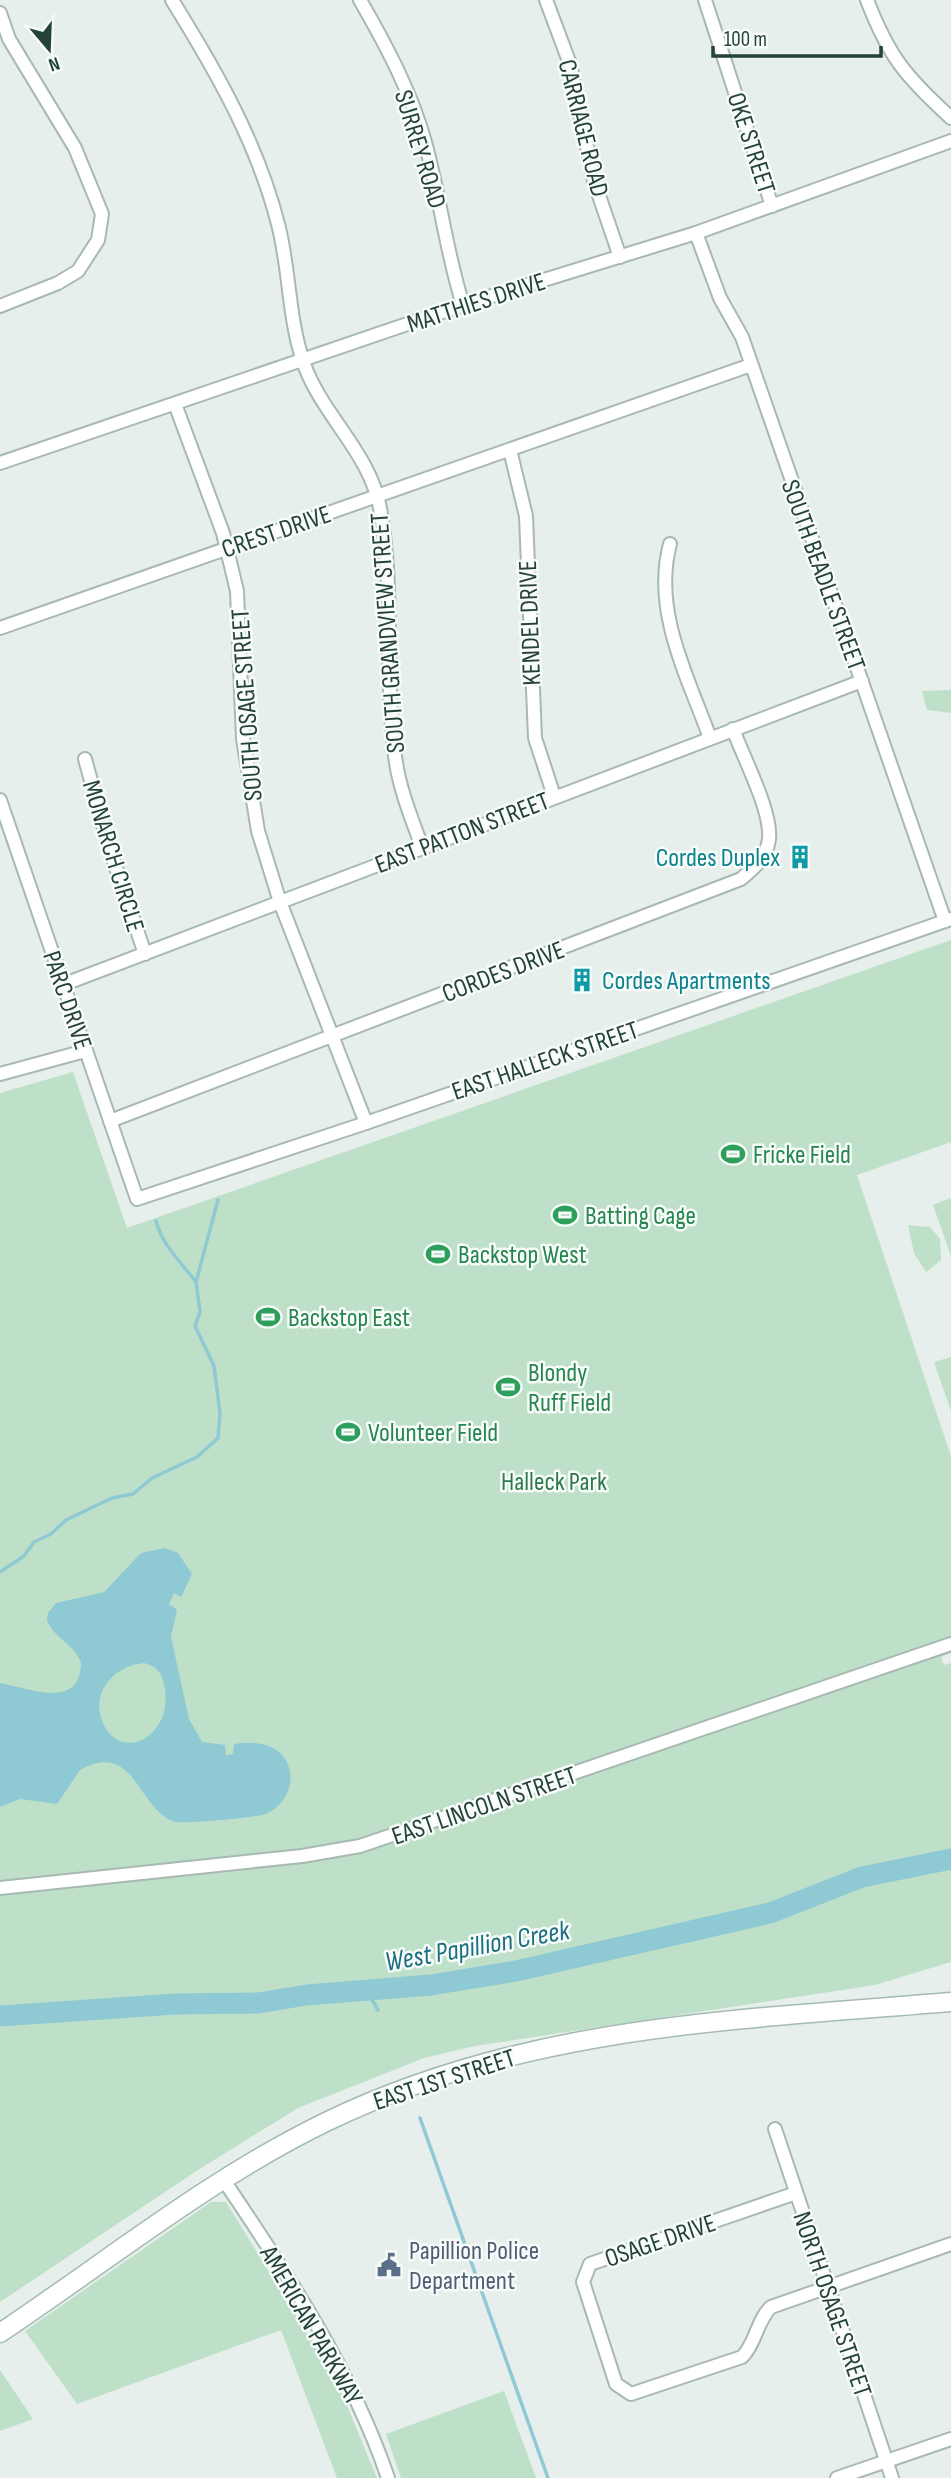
<svg xmlns="http://www.w3.org/2000/svg" width="951" height="2478" font-family="'Sofia Sans Condensed',sans-serif">
	<style>
		.green { fill: #bfe0c8 }
		.water { fill: #8ec9d4; fill-rule: evenodd }
		.lines { fill: none; stroke-linecap: round; stroke-linejoin: round }
		.stream { stroke: #8ec9d4; stroke-width: 3.5 }
		.river { stroke: #8ec9d4; stroke-width: 21 }
		.minor-casing { stroke: #a8b8b2; stroke-width: 16 }
		.secondary-casing { stroke: #a4bbb3; stroke-width: 21 }
		.minor { stroke: #fff; stroke-width: 12 }
		.secondary { stroke: #fff; stroke-width: 18 }
		.labels { text-anchor: middle; stroke-width: 5; stroke-linejoin: round; paint-order: stroke }
		.street-label { font-size: 26px; fill: #24423a; stroke: #f7fbf9 }
		.culture-label { font-size: 26px; fill: #0d838f; stroke: #f7fbf9; text-anchor: end }
		.leisure-label { font-size: 26px; fill: #27864d; stroke: #f7fbf9; text-anchor: start }
		.park-label { font-size: 26px; fill: #2d7a4b; stroke: #f7fbf9 }
		.service-label { font-size: 26px; fill: #4e5e75; stroke: #f7fbf9; text-anchor: start }
		.water-label { font-size: 28px; font-style: italic; fill: #1c6f80; stroke: #f7fbf9 }
	</style>
	<rect width="100%" height="100%" fill="#e6efeb"/>
	<!-- green -->
	<g class="green">
		<path d="M951,690V713L927,710L922,691Z"/>
		<path d="M951,940V1142L857,1175L951,1456V1653L941,1657L944,1665L951,1663V1962L875,1985L475,2046L424,2058L298,2108L198,2170L0,2302V1093L73,1072L127,1228Z"/>
		<path d="M951,1198V1256L933,1205Z"/>
		<path d="M908,1225L930,1227L940,1239L941,1260L926,1272L914,1253Z"/>
		<path d="M951,1357V1411L934,1362Z"/>
		<path d="M211,2202H226L338,2384L377,2478H337L281,2330L77,2404L25,2331Z"/>
		<path d="M0,2370L33,2419L0,2431Z"/>
		<path d="M504,2391L536,2478H401L386,2434Z"/>
	</g>
	<!-- water -->
	<path class="water" d="M165,1548L178,1553L192,1574L181,1597L174,1593L169,1604L177,1610L171,1637L189,1719L202,1742L225,1745L226,1755L233,1754L234,1744C309,1732 302,1811 256,1816C242,1818 181,1825 172,1821C137,1806 134,1740 80,1770L57,1804L20,1799L0,1807V1683C26,1687 80,1712 81,1663C75,1644 54,1639 47,1620L48,1613L56,1603L104,1592L141,1553ZM144,1663C159,1667 162,1674 165,1689C172,1738 120,1763 103,1723C90,1692 114,1666 144,1663Z"/>
	<g class="lines">
		<!-- stream -->
		<g class="stream">
			<path d="M156,1221C162,1245 181,1262 196,1282"/>
			<path d="M0,1572L24,1556L34,1542L51,1534L66,1520L112,1498L133,1494L152,1478L197,1457L218,1438L220,1413L214,1366L195,1326L200,1312L196,1282L218,1200"/>
			<path d="M367,1991L378,2010"/>
			<path d="M420,2118L548,2478"/>
		</g>
		<!-- river -->
		<path class="river" d="M0,2016L175,2004L258,2003L307,1995L431,1985L516,1971L770,1913L862,1877L951,1859"/>
		<!-- minor casing -->
		<g class="minor-casing">
			<g id="minor">
				<path d="M172,0C216,71 257,142 278,224C290,269 288,319 304,364C322,415 370,453 380,508C395,590 384,674 395,756C399,788 411,817 422,847"/>
				<path d="M360,0C386,45 411,92 425,142C440,196 446,252 463,305"/>
				<path d="M546,0L570,64L594,181L620,257"/>
				<path d="M705,0L772,206"/>
				<path d="M867,0C889,57 906,77 951,118"/>
				<path d="M0,13L9,39L75,148L102,214L98,240L78,271L58,283L0,306"/>
				<path d="M696,233L720,298L742,337L945,921"/>
				<path d="M175,404L223,533L237,591L243,739L258,831L280,902L366,1123"/>
				<path d="M510,450L526,516L535,738L554,796"/>
				<path d="M0,463L463,305L696,233L951,141"/>
				<path d="M670,544C652,611 688,677 710,738"/>
				<path d="M0,628L751,365"/>
				<path d="M85,759L111,853L145,954"/>
				<path d="M0,800L137,1199L366,1123L951,919"/>
				<path d="M62,985L862,681"/>
				<path d="M0,1074L85,1051"/>
				<path d="M110,1121L741,879C754,868 767,857 769,839C772,811 743,757 733,729"/>
				<path d="M0,1888L302,1856L360,1846L951,1644"/>
				<path d="M775,2129L892,2478"/>
				<path d="M223,2179C287,2274 351,2369 388,2478"/>
				<path d="M796,2193L590,2264L583,2282L616,2384L631,2394L742,2357C756,2343 757,2320 771,2307L951,2244"/>
				<path d="M837,2478L951,2439"/>
			</g>
		</g>
		<!-- secondary casing -->
		<g class="secondary-casing">
			<path id="secondary" d="M0,2333C108,2261 210,2178 328,2121C527,2025 736,2020 951,2002"/>
		</g>
		<!-- minor -->
		<use href="#minor" class="minor"/>
		<!-- secondary -->
		<use href="#secondary" class="secondary"/>
	</g>
	<!-- icons -->
	<defs>
		<g id="building-bare" transform="scale(1.89)"><path d="M-4-6H4V6H1V3H-1V6H-4ZM-2.5-4.3h1.7v1.8h-1.7ZM.8-4.3h1.7v1.8H.8ZM-2.5-1h1.7V.8h-1.7ZM.8-1h1.7V.8H.8Z" fill="#0f9aa8" stroke="#f7fbf9" stroke-width="2.5" paint-order="stroke"/></g>
		<g id="stadium-bare" transform="scale(1.89)"><path d="M0-5a6.5 5 0 1 0 0 10a6.5 5 0 1 0 0-10ZM-3.5-1.8h7v3.6h-7Z" fill="#2e9e5b" stroke="#f7fbf9" stroke-width="2.5" paint-order="stroke"/></g>
		<g id="civic-bare" transform="scale(1.89)"><path d="M-.6-6.5H3V-4.5H.6V-3L4-1V1h2V6H-6V1h2V-1L-.6-3ZM-1.2 2.5V6h2.4V2.5Z" fill="#5c6f8a" stroke="#f7fbf9" stroke-width="2.5" paint-order="stroke"/></g>
	</defs>
	<g fill-rule="evenodd">
		<use href="#building-bare" x="800" y="857"/>
		<use href="#building-bare" x="582" y="980"/>
		<use href="#stadium-bare" x="733" y="1154"/>
		<use href="#stadium-bare" x="565" y="1215"/>
		<use href="#stadium-bare" x="438" y="1254"/>
		<use href="#stadium-bare" x="268" y="1317"/>
		<use href="#stadium-bare" x="508" y="1387"/>
		<use href="#stadium-bare" x="348" y="1432"/>
		<use href="#civic-bare" x="389" y="2265"/>
	</g>
	<g class="labels">
		<!-- street labels -->
		<g class="street-label">
			<text transform="translate(584 128) rotate(76)" y="9">CARRIAGE ROAD</text>
			<text transform="translate(752 143) rotate(72)" y="9">OKE STREET</text>
			<text transform="translate(421 149) rotate(73)" y="9">SURREY ROAD</text>
			<text transform="translate(476 302) rotate(-18)" y="9">MATTHIES DRIVE</text>
			<text transform="translate(276 531) rotate(-19)" y="9">CREST DRIVE</text>
			<text transform="translate(824 575) rotate(70)" y="9">SOUTH BEADLE STREET</text>
			<text transform="translate(529 623) rotate(-92)" y="9">KENDEL DRIVE</text>
			<text transform="translate(387 633) rotate(-94)" y="9">SOUTH GRANDVIEW STREET</text>
			<text transform="translate(246 705) rotate(-94)" y="9">SOUTH OSAGE STREET</text>
			<text transform="translate(462 832) rotate(-21)" y="9">EAST PATTON STREET</text>
			<text transform="translate(114 856) rotate(73)" y="9">MONARCH CIRCLE</text>
			<text transform="translate(503 971) rotate(-21)" y="9">CORDES DRIVE</text>
			<text transform="translate(68 1000) rotate(71)" y="9">PARC DRIVE</text>
			<text transform="translate(545 1060) rotate(-19)" y="9">EAST HALLECK STREET</text>
			<text transform="translate(484 1805) rotate(-19)" y="9">EAST LINCOLN STREET</text>
			<text transform="translate(444 2079) rotate(-18)" y="9">EAST 1ST STREET</text>
			<text transform="translate(660 2240) rotate(-19)" y="9">OSAGE DRIVE</text>
			<text transform="translate(833 2304) rotate(71)" y="9">NORTH OSAGE STREET</text>
			<text transform="translate(312 2325) rotate(60)" y="9">AMERICAN PARKWAY</text>
		</g>
		<!-- culture labels -->
		<g class="culture-label">
			<text x="780" y="866">Cordes Duplex</text>
			<text x="602" y="989" text-anchor="start">Cordes Apartments</text>
		</g>
		<!-- leisure labels -->
		<g class="leisure-label">
			<text x="753" y="1163">Fricke Field</text>
			<text x="585" y="1224">Batting Cage</text>
			<text x="458" y="1263">Backstop West</text>
			<text x="288" y="1326">Backstop East</text>
			<text x="528" y="1381">Blondy<tspan x="528" dy="30">Ruff Field</tspan></text>
			<text x="368" y="1441">Volunteer Field</text>
		</g>
		<!-- park labels -->
		<g class="park-label">
			<text x="554" y="1490">Halleck Park</text>
		</g>
		<!-- service labels -->
		<g class="service-label">
			<text x="409" y="2259">Papillion Police<tspan x="409" dy="30">Department</tspan></text>
		</g>
		<!-- water labels -->
		<g class="water-label">
			<text transform="translate(477 1945) rotate(-10)" y="10">West Papillion Creek</text>
		</g>
	</g>
	<!-- north arrow -->
	<g transform="translate(49 49) rotate(161)" stroke="#f7fbf9" stroke-width="5" paint-order="stroke">
	<path d="M0-5L12 26L0 18L-12 26Z" fill="#24423a"/>
	<text y="-10" font-size="19" font-weight="bold" text-anchor="middle" fill="#24423a">N</text>
	</g>
	<!-- scale -->
	<path d="M713 46v10h168v-10" fill="none" stroke="#24423a" stroke-width="3.5"/>
	<text x="724" y="46" font-size="21" fill="#24423a" stroke="#f7fbf9" stroke-width="5" paint-order="stroke">100 m</text>
</svg>
